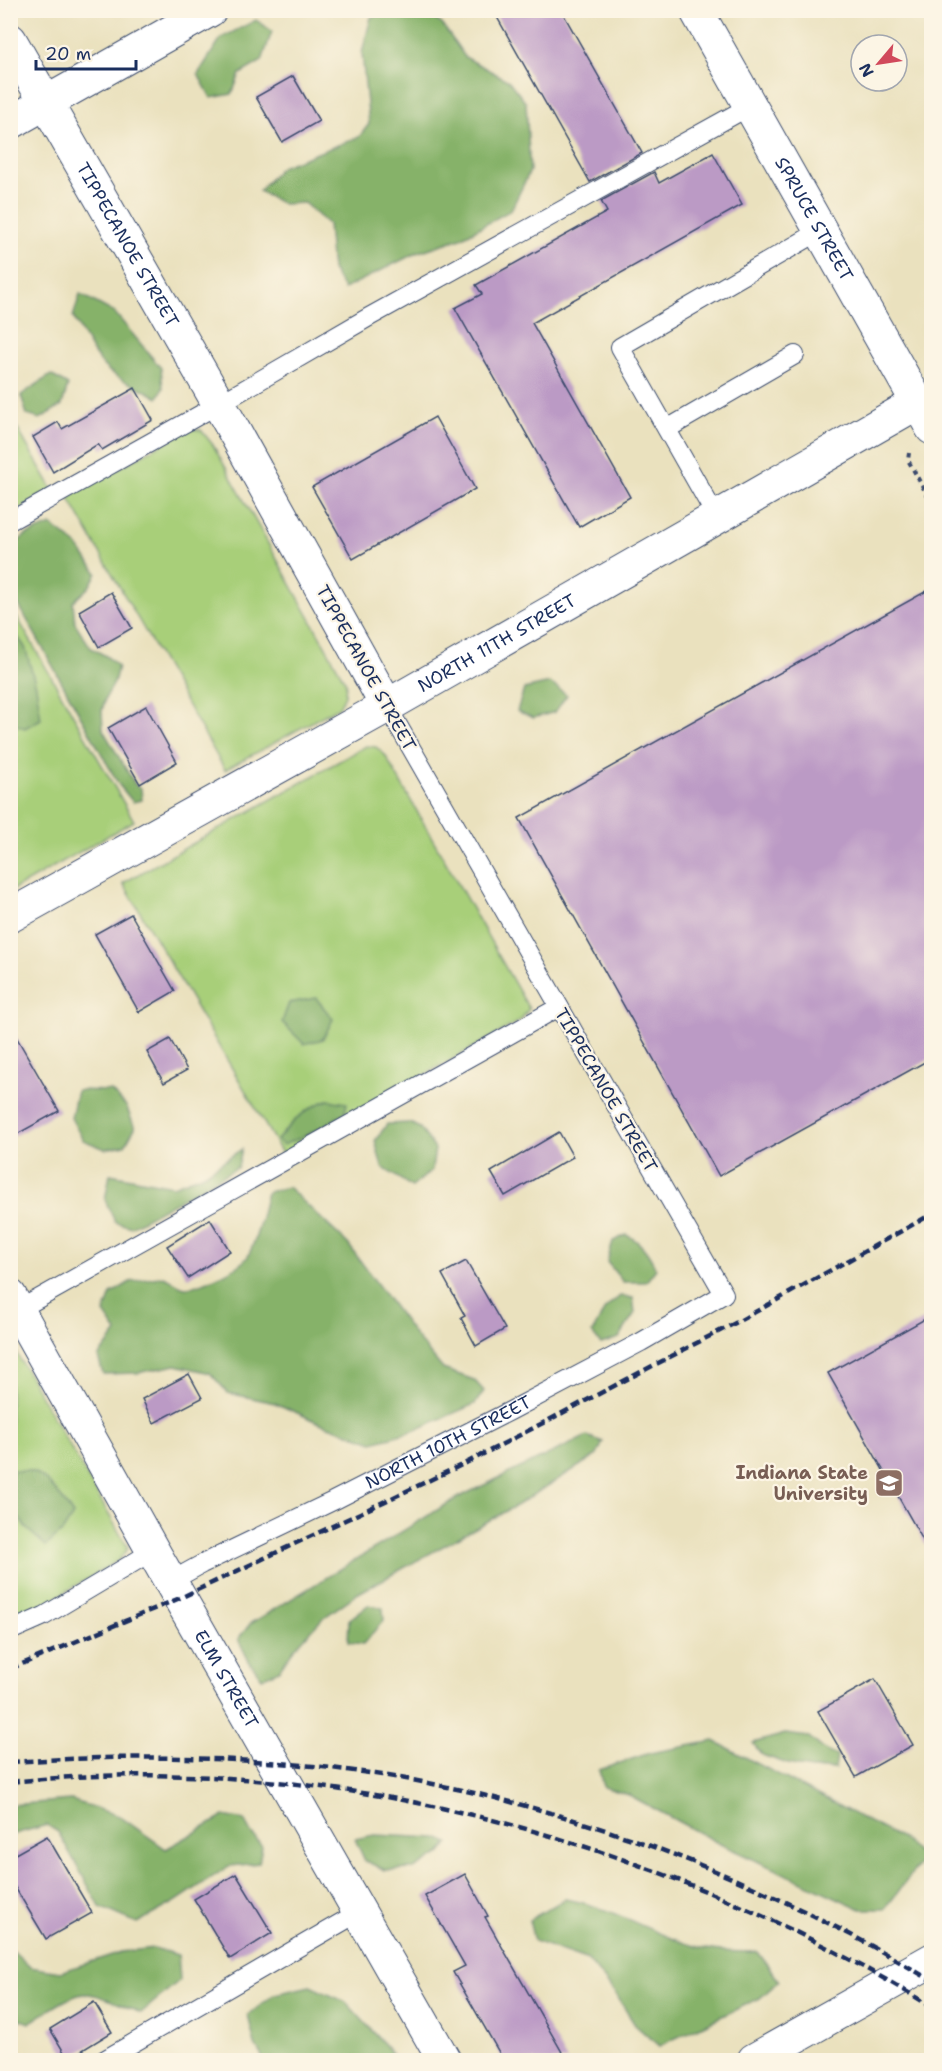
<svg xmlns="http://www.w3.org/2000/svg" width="942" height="2071" font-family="'Shantell Sans',sans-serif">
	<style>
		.green { fill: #a8cf79; stroke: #627f6c; stroke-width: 1.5 }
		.forest { fill: #86b269; stroke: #507064; stroke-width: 1.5 }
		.building { fill: #bb9ac5 }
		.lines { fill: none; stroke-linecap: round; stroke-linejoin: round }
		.service-casing { stroke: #3a4a6c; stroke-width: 20 }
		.minor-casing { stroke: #3a4a6c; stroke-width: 35 }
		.path { stroke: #3a4a6c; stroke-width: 4; stroke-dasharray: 4.5 4.5; stroke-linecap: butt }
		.service { stroke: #fff; stroke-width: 18 }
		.minor { stroke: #fff; stroke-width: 33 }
		.rail { stroke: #1b2f5e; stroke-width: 4.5; stroke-dasharray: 9 4.5; stroke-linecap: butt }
		.labels { text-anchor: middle; stroke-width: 4.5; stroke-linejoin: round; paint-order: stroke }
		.street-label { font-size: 18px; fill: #1b2f5e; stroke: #fcf5e5 }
		.education-label { font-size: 18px; font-weight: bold; fill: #785e54; stroke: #fcf5e5; text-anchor: end }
	</style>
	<rect width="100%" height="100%" fill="#fcf5e5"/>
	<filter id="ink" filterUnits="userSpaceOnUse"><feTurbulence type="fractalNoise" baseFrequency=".0167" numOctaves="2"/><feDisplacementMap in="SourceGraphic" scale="12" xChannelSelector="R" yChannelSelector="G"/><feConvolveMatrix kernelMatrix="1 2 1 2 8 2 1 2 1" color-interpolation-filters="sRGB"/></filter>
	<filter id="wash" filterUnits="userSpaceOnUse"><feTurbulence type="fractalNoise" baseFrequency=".008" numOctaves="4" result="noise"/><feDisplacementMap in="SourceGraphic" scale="24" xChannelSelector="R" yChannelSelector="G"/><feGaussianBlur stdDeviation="1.35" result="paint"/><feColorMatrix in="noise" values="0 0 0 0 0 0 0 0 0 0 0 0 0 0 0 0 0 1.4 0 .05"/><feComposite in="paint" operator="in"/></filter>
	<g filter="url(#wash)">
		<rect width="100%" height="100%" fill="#eae1be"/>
		<!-- green -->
		<g class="green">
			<path d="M10,416L53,490L10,514Z"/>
			<path d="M188,429L201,430L213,445L346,683L345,695L339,707L225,770L68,497Z"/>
			<path d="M10,605L134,821L11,891H10Z"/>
			<path d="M366,746L376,747L385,755L529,1009L520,1021L283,1155L123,883Z"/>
			<path d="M10,1342L128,1548L119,1560L37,1609L11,1621Z"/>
		</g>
		<!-- forest -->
		<g class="forest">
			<path d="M394,11H422L442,24L465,57L509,81L526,103L530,171L511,210L461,238L416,253L344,289L332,270L328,224L304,203L283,204L259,191L281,167L359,137L369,124L362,53L371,17Z"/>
			<path d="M256,20L272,31L262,61L240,74L232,94L211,98L198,74L221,38Z"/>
			<path d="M80,294L115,313L161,368L163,388L158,398C144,388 127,384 113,374C96,363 83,334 73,317Z"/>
			<path d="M51,375L68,385L62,405L40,419L27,415L21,395Z"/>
			<path d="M51,525L76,544L97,573L89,587L73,602L75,623L91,648L106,656L118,666L114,683L105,699L102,711L103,730L136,786L141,788L142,800L133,802L119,785L11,591V547L26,535Z"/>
			<path d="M10,626L25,647L36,686L41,719L25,728L11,723Z"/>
			<path d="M550,683L567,695L555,712L533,718L517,711L524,689Z"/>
			<path d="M316,998L333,1019L323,1039L304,1044L282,1022L289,1003Z"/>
			<path d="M77,1090L111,1091L126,1106L135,1128L125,1145L105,1149L83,1140L71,1118Z"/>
			<path d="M328,1100L347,1103L345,1112C325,1126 306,1136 283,1145L277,1140C292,1122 306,1107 328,1100Z"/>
			<path d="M410,1123L420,1128L435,1149L432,1170L412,1187L382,1167L375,1141L387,1124Z"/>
			<path d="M242,1149L238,1167L131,1227L115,1222L105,1200L110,1174L173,1186L204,1174Z"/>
			<path d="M288,1187L348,1244L416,1337L443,1369L474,1380L484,1391L475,1404L413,1431L373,1442L320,1423L275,1403L228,1393L210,1373L176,1365L137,1373L103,1374L98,1357L117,1332L104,1313L111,1294L130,1282L164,1276C170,1279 178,1286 185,1287C198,1288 242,1267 248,1256C258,1236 262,1213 267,1192Z"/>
			<path d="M626,1235C641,1241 650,1255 656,1269L646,1282H623L607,1262L613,1241Z"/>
			<path d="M620,1296L633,1298L635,1313L619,1338L601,1344L592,1333L605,1309Z"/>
			<path d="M587,1436L603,1442L597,1455L517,1505L357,1594L322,1619L295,1648L279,1670L262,1678L249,1661L238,1639L250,1624L457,1498Z"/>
			<path d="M11,1470C17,1471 24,1470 30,1471C47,1475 64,1501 73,1515L63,1531L46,1546L26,1528L11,1506Z"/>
			<path d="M368,1605L383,1608L384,1620L363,1644L348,1642L349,1620Z"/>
			<path d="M785,1734L809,1737L826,1751L837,1756L835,1769H811L788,1764L762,1755L753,1743Z"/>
			<path d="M714,1741L906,1841L923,1859L885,1909H861L718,1843L629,1795L603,1787L599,1770L650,1753Z"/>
			<path d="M71,1800L119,1816L166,1849L224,1816L244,1820L251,1833L262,1846L259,1863L229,1866L175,1902L137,1923L100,1907L58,1832L47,1825L11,1835V1805Z"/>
			<path d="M374,1835L437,1838L449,1843L441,1853L414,1869L385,1870L365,1861L355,1839Z"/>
			<path d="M565,1899C616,1907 658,1939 707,1949C723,1953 742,1951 758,1952L779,1981L760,1998L659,2046L635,2025L615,1993L588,1960L534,1941L529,1920Z"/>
			<path d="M10,1948L30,1967L60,1972L121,1952L154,1948L178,1955L180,1980L141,2013C127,2008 97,1992 83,1994C66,1997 44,2014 29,2023L11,2016Z"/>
			<path d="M310,1986L346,2002L388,2048L395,2060H264L255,2045L248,2015L275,1994Z"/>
		</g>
		<g id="blocks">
			<!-- building -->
			<g class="building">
				<path d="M493,10H561L642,153L590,182Z"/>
				<path d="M293,76L319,121L282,142L256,97Z"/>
				<path d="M713,153L742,205L532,323L630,497L579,527L455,308L482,294L476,285L607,212L601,201L654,172L659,183Z"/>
				<path d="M135,388L153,420L102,450L98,444L53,472L33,437L58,422L62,429Z"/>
				<path d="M435,417L475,489L353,559L312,487Z"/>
				<path d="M932,588V1058L719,1176L519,818Z"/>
				<path d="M111,592L132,628L99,647L79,611Z"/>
				<path d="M146,706L177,762L140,784L108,728Z"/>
				<path d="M131,914L175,991L139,1012L95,934Z"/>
				<path d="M10,1026L59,1111L10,1138Z"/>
				<path d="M170,1039L187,1070L164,1083L147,1052Z"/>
				<path d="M559,1132L573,1157L505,1196L491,1172Z"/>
				<path d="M210,1219L230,1251L188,1278L167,1246Z"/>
				<path d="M466,1261L505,1329L476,1346L461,1318L465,1316L442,1274Z"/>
				<path d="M932,1315V1556L828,1373Z"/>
				<path d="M189,1374L202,1398L154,1423L142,1399Z"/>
				<path d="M875,1679L913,1745L856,1777L818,1711Z"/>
				<path d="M47,1836L92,1913L46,1939L10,1879V1857Z"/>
				<path d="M236,1874L272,1933L230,1959L194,1899Z"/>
				<path d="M465,1874L488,1916L485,1917L567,2061H504L453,1972L465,1966L425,1896Z"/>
				<path d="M94,2002L112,2032L68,2059L50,2029Z"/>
			</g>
		</g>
	</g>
	<g filter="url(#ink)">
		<use href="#blocks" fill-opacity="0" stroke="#3a4a6c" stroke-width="1.5"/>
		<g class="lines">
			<!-- service casing -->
			<g class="service-casing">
				<g id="service">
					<path d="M667,429L795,355"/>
					<path d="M717,518L620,347L820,231"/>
					<path d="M10,521L219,404L369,317L750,106"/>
					<path d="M11,1314L559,1007"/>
					<path id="s1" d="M171,1581L202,1564L333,1501L510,1411L641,1342L724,1294L387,706"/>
					<path d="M10,1631L44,1616L153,1551"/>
					<path d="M104,2060L361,1911"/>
				</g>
			</g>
			<!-- minor casing -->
			<g class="minor-casing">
				<g id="minor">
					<path id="s2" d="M696,10L932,428"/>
					<path id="s3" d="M10,40L219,404L387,706"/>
					<path d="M10,123L210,10"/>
					<path id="s4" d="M10,916L387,706L917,403"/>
					<path id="s5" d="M10,1296L153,1551L444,2060"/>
					<path d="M754,2060L932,1960"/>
				</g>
			</g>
			<!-- path -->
			<path class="path" d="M909,453L908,460L932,504"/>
			<!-- service -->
			<use href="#service" class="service"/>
			<!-- minor -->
			<use href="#minor" class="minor"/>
			<!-- rail -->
			<g class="rail">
				<path d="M10,1669L180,1598L468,1462L739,1321L932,1214"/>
				<path d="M10,1762C134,1754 260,1756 382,1775C569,1804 770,1882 932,1981"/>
				<path d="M10,1782C331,1749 659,1839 932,2007"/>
			</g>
		</g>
	</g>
	<!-- icons -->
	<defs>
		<g id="university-square" transform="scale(1.5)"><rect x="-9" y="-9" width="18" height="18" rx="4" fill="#8d6e63" stroke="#fcf5e5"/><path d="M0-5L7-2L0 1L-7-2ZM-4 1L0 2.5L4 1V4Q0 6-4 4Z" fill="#fff"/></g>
	</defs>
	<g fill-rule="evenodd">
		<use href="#university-square" x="889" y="1483"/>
	</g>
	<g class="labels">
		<!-- street labels -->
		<g class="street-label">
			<text dy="6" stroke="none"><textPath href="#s2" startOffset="240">SPRUCE STREET</textPath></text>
			<text dy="6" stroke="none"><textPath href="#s3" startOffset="236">TIPPECANOE STREET</textPath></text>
			<text dy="6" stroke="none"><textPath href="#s4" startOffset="558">NORTH 11TH STREET</textPath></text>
			<text transform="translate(366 668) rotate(61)" y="6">TIPPECANOE STREET</text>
			<text transform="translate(606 1090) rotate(60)" y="6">TIPPECANOE STREET</text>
			<text dy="6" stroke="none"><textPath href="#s1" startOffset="310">NORTH 10TH STREET</textPath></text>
			<text dy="6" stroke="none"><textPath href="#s5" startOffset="440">ELM STREET</textPath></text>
		</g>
		<!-- education labels -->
		<g class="education-label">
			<text x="868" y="1479">Indiana State<tspan x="868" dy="21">University</tspan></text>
		</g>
	</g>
	<!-- margin -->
	<rect width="942" height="2071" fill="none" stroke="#fcf5e5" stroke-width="36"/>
	<!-- north arrow -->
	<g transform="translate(879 63) rotate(241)"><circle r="28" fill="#fcf5e5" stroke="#a2a6af" stroke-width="1.5"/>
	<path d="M0-4.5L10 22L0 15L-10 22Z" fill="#d1495b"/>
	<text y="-9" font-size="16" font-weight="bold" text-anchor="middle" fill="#1b2f5e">N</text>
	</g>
	<!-- scale -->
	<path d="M36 60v9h100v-9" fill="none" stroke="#1b2f5e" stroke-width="3"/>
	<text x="45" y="60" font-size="18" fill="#1b2f5e" stroke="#fcf5e5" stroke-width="4.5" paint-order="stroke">20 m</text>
</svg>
